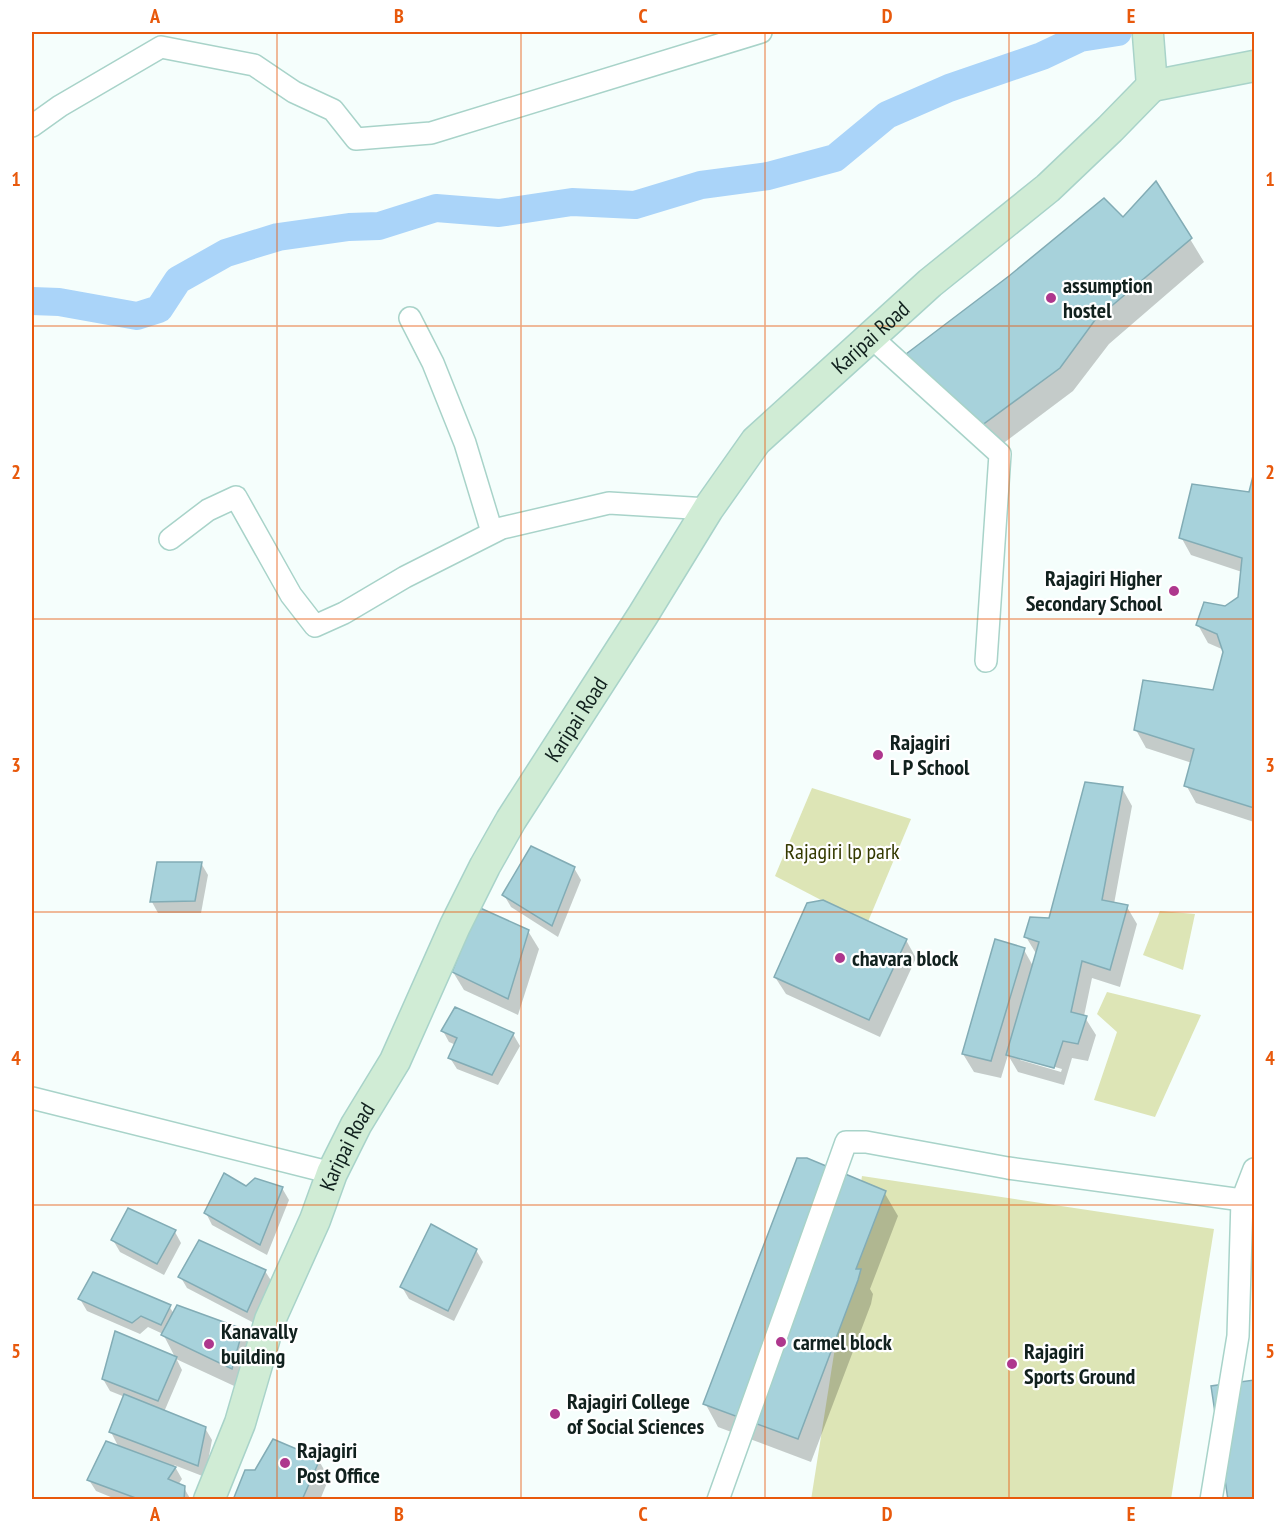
<svg xmlns="http://www.w3.org/2000/svg" width="1286" height="1531" font-family="'PT Sans Narrow',sans-serif">
	<style>
		.green { fill: #dde5b6 }
		.shadow { fill: #0003; fill-rule: evenodd }
		.lines { fill: none; stroke-linecap: round; stroke-linejoin: round }
		.canal { stroke: #aad4f9; stroke-width: 28 }
		.building { fill: #a7d2db; stroke: #82acb5; stroke-width: 1.5 }
		.street-casing { stroke: #a8d3c9; stroke-width: 24 }
		.secondary-casing { stroke: #a8d3c9; stroke-width: 33 }
		.street { stroke: #fff; stroke-width: 21 }
		.secondary { stroke: #d0ecd5; stroke-width: 30 }
		.grid { fill: none; stroke: #e8590c; stroke-width: 1.5; stroke-opacity: 0.55 }
		.poi-dot { fill: #ae378d; stroke: #fff; stroke-width: 2 }
		.labels { text-anchor: middle; stroke-width: 4.5; stroke-linejoin: round; paint-order: stroke }
		.poi-label { font-size: 22px; font-weight: bold; fill: #11211e; stroke: #fff; text-anchor: start }
		.street-label { font-size: 22px; fill: #11211e; stroke: #fff }
		.park-label { font-size: 22px; fill: #353a00; stroke: #fff }
		.neatline { fill: none; stroke: #e8590c; stroke-width: 2 }
		.grid-label { font-size: 20px; text-anchor: middle; font-weight: bold; fill: #e8590c }
	</style>
	<rect width="100%" height="100%" fill="#f5fefc"/>
	<!-- green -->
	<g class="green">
		<path d="M812,788L911,819L867,924L775,876Z"/>
		<path d="M1160,911L1195,914L1183,970L1143,955Z"/>
		<path d="M1107,992L1201,1015L1155,1117L1094,1100L1117,1032L1097,1014Z"/>
		<path d="M862,1176L1214,1229L1171,1499L811,1500Z"/>
	</g>
	<!-- shadow -->
	<g class="shadow">
		<path d="M1123,219L1190,239L1204,262L1109,344L1073,391L989,454L921,378L1010,277Z"/>
		<path d="M1254,478V822L1196,803L1186,785L1192,763L1146,748L1136,730L1214,692L1224,650L1208,643L1198,625L1240,598L1242,572L1191,555L1181,537L1250,494Z"/>
		<path d="M1122,788L1132,806L1114,904L1127,907L1137,924L1120,987L1092,978L1084,1016L1096,1035L1088,1061L1072,1058L1064,1085L1018,1072L1008,1055L1001,1078L974,1072L963,1054L1024,950L1033,966L1037,955L1026,937L1050,920ZM1020,1057L1062,1069L1061,1072L1020,1060Z"/>
		<path d="M201,863L208,875L201,913H158L152,902Z"/>
		<path d="M574,868L581,880L558,937L511,907L504,895Z"/>
		<path d="M528,931L539,949L518,1015L464,990L453,972Z"/>
		<path d="M906,940L916,958L880,1037L786,994L775,977Z"/>
		<path d="M443,1031L513,1034L520,1046L498,1085L457,1069L450,1058L456,1045L449,1042Z"/>
		<path d="M246,1188H282L289,1200L267,1255L212,1225L206,1213Z"/>
		<path d="M884,1192L898,1216L870,1289L873,1294L871,1304L811,1462L718,1427L705,1403Z"/>
		<path d="M175,1232L181,1243L164,1275L120,1252L113,1240Z"/>
		<path d="M476,1250L483,1262L454,1321L409,1299L402,1287Z"/>
		<path d="M265,1271L272,1282L254,1323L187,1288L180,1276Z"/>
		<path d="M80,1299L169,1306L174,1314L242,1330L256,1354L245,1391L176,1359L163,1334L148,1327L140,1334L87,1311Z"/>
		<path d="M176,1358L182,1370L164,1412L205,1428L212,1440L205,1477L174,1465L182,1479L178,1485L184,1488L191,1500H118L96,1491L89,1480L119,1448L111,1432L125,1397L110,1391L103,1379Z"/>
		<path d="M1254,1381V1500H1229L1213,1387Z"/>
		<path d="M319,1461L329,1478L320,1500H235L256,1472Z"/>
	</g>
	<g class="lines">
		<!-- canal -->
		<path class="canal" d="M32,301L59,302L137,316L159,309L178,280L226,253L278,237L349,227L379,226L436,208L499,213L572,202L635,205L701,185L768,176L835,158L887,115L949,88L1042,56L1080,38L1118,32"/>
	</g>
	<!-- building -->
	<g class="building">
		<path d="M1156,181L1192,238L1095,320L1060,368L974,431L906,354L1009,276L1104,198L1123,217Z"/>
		<path d="M1254,472V808L1184,786L1194,749L1134,730L1143,680L1213,690L1223,652L1217,634L1196,625L1204,602L1225,606L1238,597L1242,558L1179,538L1192,484L1249,492Z"/>
		<path d="M1085,782L1123,787L1102,900L1128,905L1110,970L1082,961L1071,1012L1087,1016L1078,1044L1063,1041L1054,1068L1006,1055L1039,942L1024,937L1030,917L1049,918Z"/>
		<path d="M531,846L575,867L552,926L502,895Z"/>
		<path d="M157,862H202L195,901L150,902Z"/>
		<path d="M823,900L907,939L869,1020L774,977L807,903Z"/>
		<path d="M478,907L529,930L508,999L452,972Z"/>
		<path d="M995,939L1025,948L991,1061L962,1054Z"/>
		<path d="M455,1007L514,1033L492,1075L448,1058L457,1038L441,1031Z"/>
		<path d="M797,1158H807L886,1191L856,1269H861L858,1280L798,1439L703,1404Z"/>
		<path d="M224,1173L246,1186L255,1178L283,1187L260,1245L204,1213Z"/>
		<path d="M128,1208L176,1230L157,1264L111,1240Z"/>
		<path d="M431,1224L477,1249L448,1311L400,1287Z"/>
		<path d="M199,1240L266,1270L247,1312L178,1277Z"/>
		<path d="M93,1272L171,1305L161,1325L141,1316L132,1323L78,1299Z"/>
		<path d="M177,1305L243,1329L232,1369L161,1335Z"/>
		<path d="M115,1331L177,1357L158,1401L102,1379Z"/>
		<path d="M1254,1380V1500H1228L1211,1386Z"/>
		<path d="M124,1394L206,1427L198,1466L109,1432Z"/>
		<path d="M273,1439L320,1459L302,1500H233L245,1470H255Z"/>
		<path d="M106,1441L176,1467L168,1479L185,1486L184,1500H141L87,1480Z"/>
	</g>
	<g class="lines">
		<!-- street casing -->
		<g class="street-casing">
			<g id="street">
				<path d="M32,126L60,106L161,47L254,65L294,92L333,110L356,139L431,133L761,32"/>
				<path d="M410,318L433,363L465,443L492,532"/>
				<path d="M871,337L1000,454L986,661"/>
				<path d="M170,539L208,510L236,497L291,595L315,626L344,613L405,577L502,528L609,503L708,509"/>
				<path d="M32,1098L332,1173"/>
				<path d="M718,1500L846,1142H866L1008,1168L1242,1200"/>
				<path d="M1211,1500L1238,1336L1242,1200L1254,1169"/>
			</g>
		</g>
		<!-- secondary casing -->
		<g class="secondary-casing">
			<g id="secondary">
				<path d="M1148,35L1152,86"/>
				<path d="M1152,86L1254,66"/>
				<path id="s1" d="M209,1500L240,1423L270,1320L315,1220L332,1173L356,1125L395,1061L455,926L485,866L511,820L643,615L708,509L756,441L930,283L1048,188L1110,129L1152,86"/>
			</g>
		</g>
		<!-- street -->
		<use href="#street" class="street"/>
		<!-- secondary -->
		<use href="#secondary" class="secondary"/>
	</g>
	<!-- grid -->
	<path class="grid" d="M277,32V1500M521,32V1500M765,32V1500M1009,32V1500M32,326H1254M32,619H1254M32,912H1254M32,1205H1254"/>
	<!-- markers -->
	<g class="poi-dot">
		<circle cx="1051" cy="298" r="6"/>
		<circle cx="1174" cy="591" r="6"/>
		<circle cx="878" cy="755" r="6"/>
		<circle cx="840" cy="958" r="6"/>
		<circle cx="781" cy="1342" r="6"/>
		<circle cx="209" cy="1344" r="6"/>
		<circle cx="1012" cy="1364" r="6"/>
		<circle cx="555" cy="1414" r="6"/>
		<circle cx="285" cy="1463" r="6"/>
	</g>
	<g class="labels">
		<!-- poi labels -->
		<g class="poi-label">
			<text x="1063" y="293">assumption<tspan x="1063" dy="25">hostel</tspan></text>
			<text x="1162" y="586" text-anchor="end">Rajagiri Higher<tspan x="1162" dy="25">Secondary School</tspan></text>
			<text x="890" y="750">Rajagiri<tspan x="890" dy="25">L P School</tspan></text>
			<text x="852" y="966">chavara block</text>
			<text x="221" y="1339">Kanavally<tspan x="221" dy="25">building</tspan></text>
			<text x="793" y="1350">carmel block</text>
			<text x="1024" y="1359">Rajagiri<tspan x="1024" dy="25">Sports Ground</tspan></text>
			<text x="567" y="1409">Rajagiri College<tspan x="567" dy="25">of Social Sciences</tspan></text>
			<text x="297" y="1458">Rajagiri<tspan x="297" dy="25">Post Office</tspan></text>
		</g>
		<!-- street labels -->
		<g class="street-label">
			<text dy="8" stroke="none"><textPath href="#s1" startOffset="1352">Karipai Road</textPath></text>
			<text dy="8" stroke="none"><textPath href="#s1" startOffset="866">Karipai Road</textPath></text>
			<text dy="8" stroke="none"><textPath href="#s1" startOffset="380">Karipai Road</textPath></text>
		</g>
		<!-- park labels -->
		<g class="park-label">
			<text x="842" y="859">Rajagiri lp park</text>
		</g>
	</g>
	<!-- border -->
	<rect width="1286" height="1531" fill="none" stroke="#ffffff" stroke-width="66"/>
	<rect x="33" y="33" width="1220" height="1465" class="neatline"/>
	<g class="grid-label">
		<text x="155" y="23">A</text>
		<text x="399" y="23">B</text>
		<text x="643" y="23">C</text>
		<text x="887" y="23">D</text>
		<text x="1131" y="23">E</text>
		<text x="16" y="186">1</text>
		<text x="1270" y="186">1</text>
		<text x="16" y="479">2</text>
		<text x="1270" y="479">2</text>
		<text x="16" y="772">3</text>
		<text x="1270" y="772">3</text>
		<text x="16" y="1065">4</text>
		<text x="1270" y="1065">4</text>
		<text x="16" y="1358">5</text>
		<text x="1270" y="1358">5</text>
		<text x="155" y="1521">A</text>
		<text x="399" y="1521">B</text>
		<text x="643" y="1521">C</text>
		<text x="887" y="1521">D</text>
		<text x="1131" y="1521">E</text>
	</g>
</svg>
